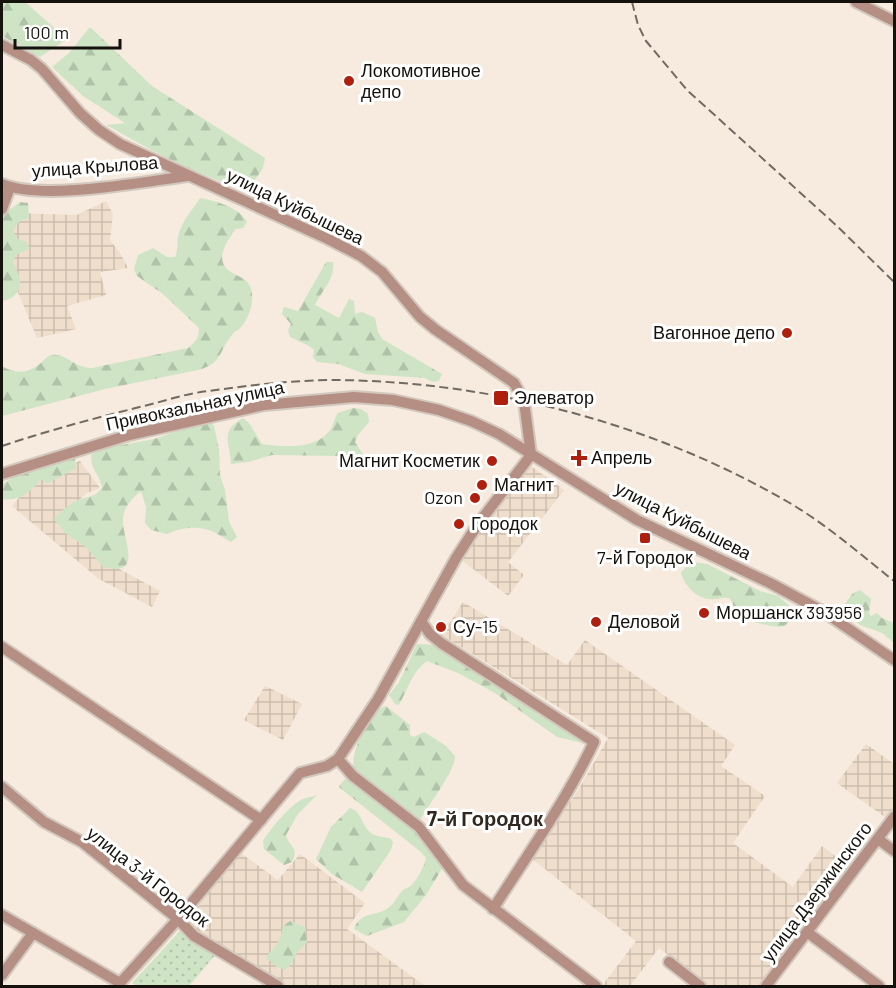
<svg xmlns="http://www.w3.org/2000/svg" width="896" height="988" font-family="Barlow,sans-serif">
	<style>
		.industrial { fill: url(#industrial-grid) }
		.grass { fill: url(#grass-dots) }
		.forest { fill: url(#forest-firs) }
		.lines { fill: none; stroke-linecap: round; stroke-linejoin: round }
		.minor-casing { stroke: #d2c8bd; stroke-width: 14 }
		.minor { stroke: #b58e84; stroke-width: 10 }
		.rail { stroke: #716a63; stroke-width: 2; stroke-dasharray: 9 4.5; stroke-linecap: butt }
		.poi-dot { fill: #ae200d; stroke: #fff; stroke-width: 2 }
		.labels { text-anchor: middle; stroke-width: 6; stroke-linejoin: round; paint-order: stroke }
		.poi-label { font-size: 18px; fill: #15110d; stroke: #fff; text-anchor: start }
		.street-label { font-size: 18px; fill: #15110d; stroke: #fff }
		.neighbourhood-label { font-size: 20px; font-weight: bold; fill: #30281e; stroke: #fff }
	</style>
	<defs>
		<pattern id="industrial-grid" width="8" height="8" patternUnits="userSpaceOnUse" patternTransform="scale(1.5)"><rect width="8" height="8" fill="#efdecb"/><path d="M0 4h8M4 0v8" fill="none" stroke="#ccbdad"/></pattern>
		<pattern id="grass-dots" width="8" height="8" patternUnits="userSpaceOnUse" patternTransform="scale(1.5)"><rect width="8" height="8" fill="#cee4c5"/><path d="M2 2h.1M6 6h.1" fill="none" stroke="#b0c3a8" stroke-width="1.8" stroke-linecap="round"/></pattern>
		<pattern id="forest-firs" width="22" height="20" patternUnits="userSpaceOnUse" patternTransform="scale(1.5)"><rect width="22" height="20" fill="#cee4c5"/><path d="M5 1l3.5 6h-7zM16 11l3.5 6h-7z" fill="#b0c3a8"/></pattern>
	</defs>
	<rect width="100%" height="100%" fill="#f6ebde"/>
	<!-- industrial -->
	<g class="industrial">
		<path d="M106,201L113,214L110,240L120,253L128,268L100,272L106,295L67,306L76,329L37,338L5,261L13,213L77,215Z"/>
		<path d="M80,461L100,488L87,493L58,518L108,563L160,591L152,607L99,579L12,506L36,478Z"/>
		<path d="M531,466L564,490L508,562L524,575L508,596L459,558Z"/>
		<path d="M463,602L567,665L585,640L735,745L721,766L765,796L733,843L793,887L822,846L850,867L760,986H708L659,948L630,986H602L636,941L531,858L577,792L608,738L442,635Z"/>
		<path d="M265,686L302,704L283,740L244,720Z"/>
		<path d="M866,744L894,764V812L889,820L837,783Z"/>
		<path d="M239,852L278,880L300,854L365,903L347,929L425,986H268L180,931Z"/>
	</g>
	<!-- grass -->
	<path class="grass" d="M180,931L216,954L189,986H137L132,983Z"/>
	<!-- forest -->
	<g class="forest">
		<path d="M2,2H25L67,39L40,57L2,36Z"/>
		<path d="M90,27L152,86L265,158L263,168L248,191C199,175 152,152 107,125L125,123L83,96L52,67L69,53Z"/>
		<path d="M200,198C216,201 239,207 247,222L243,228L236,229C230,237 219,251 223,263C227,275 245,275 250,286C256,299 249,320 239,329C233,334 237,328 232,335C218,352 223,363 198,370L105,389L2,416L3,399L2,366C15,374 28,374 41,363C45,359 47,356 52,355C64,352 77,369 92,368L188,348C196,342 199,337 199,328L163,294L137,276L134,269L138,255L153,248L167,257H175C179,248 176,241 179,233C183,220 193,209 200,198Z"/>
		<path d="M20,202L28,203L29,218C20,220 16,223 13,232L18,239L26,242L30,248L16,255L13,263C23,279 24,297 2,301V218L5,213Z"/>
		<path d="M326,262H333C335,280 322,290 315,305L339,318L349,299L354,301L355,314L362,312L375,318L378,332L382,339L442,374L439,381L432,382L425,378L365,374L338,364L317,362L313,357L314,350L309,346L290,337L288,330L291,324L282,314L284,307L298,311Z"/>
		<path d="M353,408L361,409L368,414L369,422L358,435L355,442L364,456L356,458L339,456L272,455L248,462L231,464C230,441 219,432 243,418L249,423L262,444C283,447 316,450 330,430C334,425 334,418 338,413Z"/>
		<path d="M209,420L214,426L219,449L220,475L225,490L229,522L237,537L231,542C225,539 220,535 214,532C200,525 180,527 167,534L151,530L145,523L146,507L141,491C133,498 124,506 123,518C121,538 146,578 103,567L86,547L65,533L54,519C61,511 71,502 81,499C90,496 95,497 102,488C100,474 91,471 91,455L106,448L154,439Z"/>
		<path d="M66,459H75L76,468L47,484L41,479C31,492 18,502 2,499V484L26,470Z"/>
		<path d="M692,562L707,564L760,591L778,596L795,611C792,616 789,623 784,626C777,629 743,620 737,615C732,609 735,603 729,598C722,597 716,600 709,599C696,598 683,584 681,572Z"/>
		<path d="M860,590L871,599L869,613L871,616L877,613L882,618L894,623V643L882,633L860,625L841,611V609L853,593Z"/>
		<path d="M417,644L437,645L521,698L537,714L575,735L583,743L557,737L495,693L458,673L427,661C413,670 407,691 399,705L395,704L389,695L399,682Z"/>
		<path d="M386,706L410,725V735L414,737L424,732L426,733L446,746L455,756C455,771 429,804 420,820L415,818L355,771C347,757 370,710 386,706Z"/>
		<path d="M346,778H349L408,823L443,867L426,895L404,922L367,936L354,929C360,912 374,916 385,910C393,906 396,898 401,892C407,886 403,891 409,887C417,881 424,867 426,858L421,852L340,788L339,786Z"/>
		<path d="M317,795L298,814L286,835C289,848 300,847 292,862L284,865L264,849L263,841C270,829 290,805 303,799C307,797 312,797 317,795Z"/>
		<path d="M350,808C362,812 361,824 370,832C375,837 383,837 390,838L393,842L391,850L362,892L332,874L316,859L331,827Z"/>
		<path d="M291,921L305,927L307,942L298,952L289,967L285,970L277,967L266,958C269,952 275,948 278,942C283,934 280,925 291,921Z"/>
	</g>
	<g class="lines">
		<!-- minor casing -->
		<g class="minor-casing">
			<g id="minor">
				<path d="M856,2L894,21"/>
				<path d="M2,45L31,60L42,69L80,113L99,130L120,144L328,239L361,256L382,272L420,317L436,330L514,383L524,401L531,455"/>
				<path d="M2,184C43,201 141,182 188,176"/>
				<path d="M2,209L10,187"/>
				<path d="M2,474L129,435L264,405L354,397L393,400L439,410L471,421L499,434L637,520L770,583L824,612L894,660"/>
				<path d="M421,621L430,634L441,643L594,742C566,801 528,854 493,909"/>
				<path d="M2,647L261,820"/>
				<path d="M338,759L353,776L419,827L463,885L596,986"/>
				<path d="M2,787L44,822L82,842L178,919L194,936L278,986"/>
				<path d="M878,839L894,851"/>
				<path d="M2,915L120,983"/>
				<path d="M807,932L879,986"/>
				<path d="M669,962L700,986"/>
				<path d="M2,975L33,933"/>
				<path d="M120,983L178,919L300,773L327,766L338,759L378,699L456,558L478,524L531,455"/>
				<path d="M766,986L894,817"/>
			</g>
		</g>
		<!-- minor -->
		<use href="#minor" class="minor"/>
		<!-- rail -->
		<g class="rail">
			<path d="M632,2L638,25L646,41L687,90L837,226L894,282"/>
			<path d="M2,446C50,430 99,417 148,405C168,400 188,393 209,391C251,385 294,380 337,380C493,382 652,423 788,502C826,524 860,554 894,581"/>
		</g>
	</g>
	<!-- markers -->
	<g class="poi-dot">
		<circle cx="349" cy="81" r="6"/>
		<circle cx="787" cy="333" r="6"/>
		<rect x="493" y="390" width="16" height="16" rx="3"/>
		<path d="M576 449h6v6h6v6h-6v6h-6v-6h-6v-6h6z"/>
		<circle cx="492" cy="461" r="6"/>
		<circle cx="482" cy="485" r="6"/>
		<circle cx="475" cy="498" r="6"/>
		<circle cx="459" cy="524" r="6"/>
		<rect x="639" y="532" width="12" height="12" rx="3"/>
		<circle cx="704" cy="613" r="6"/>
		<circle cx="596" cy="622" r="6"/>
		<circle cx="441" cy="627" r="6"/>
	</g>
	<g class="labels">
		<!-- poi labels -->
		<g class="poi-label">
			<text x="361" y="77">Локомотивное<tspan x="361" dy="21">депо</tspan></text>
			<text x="775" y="339" text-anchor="end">Вагонное депо</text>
			<text x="514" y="404">Элеватор</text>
			<text x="591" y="464">Апрель</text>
			<text x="480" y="467" text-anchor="end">Магнит Косметик</text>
			<text x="494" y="491">Магнит</text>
			<text x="463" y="504" text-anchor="end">Ozon</text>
			<text x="471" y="530">Городок</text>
			<text x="645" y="564" text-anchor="middle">7-й Городок</text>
			<text x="716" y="619">Моршанск 393956</text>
			<text x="608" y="628">Деловой</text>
			<text x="453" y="633">Су-15</text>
		</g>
		<!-- street labels -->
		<g class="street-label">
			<text transform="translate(95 167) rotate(-4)" y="6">улица Крылова</text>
			<text transform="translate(295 207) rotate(26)" y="6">улица Куйбышева</text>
			<text transform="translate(195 406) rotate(-12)" y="6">Привокзальная улица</text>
			<text transform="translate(683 521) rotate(27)" y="6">улица Куйбышева</text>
			<text transform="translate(148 877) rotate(38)" y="6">улица 3-й Городок</text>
			<text transform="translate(817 892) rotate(-53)" y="6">улица Дзержинского</text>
		</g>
		<!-- neighbourhood labels -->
		<g class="neighbourhood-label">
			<text x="485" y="826">7-й Городок</text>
		</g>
	</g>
	<!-- border -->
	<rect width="896" height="988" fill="none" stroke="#15110d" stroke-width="6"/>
	<!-- scale -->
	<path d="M15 39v9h105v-9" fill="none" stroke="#15110d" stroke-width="3"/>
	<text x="24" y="39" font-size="18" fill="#15110d" stroke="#ffffff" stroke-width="4.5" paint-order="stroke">100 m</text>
</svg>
